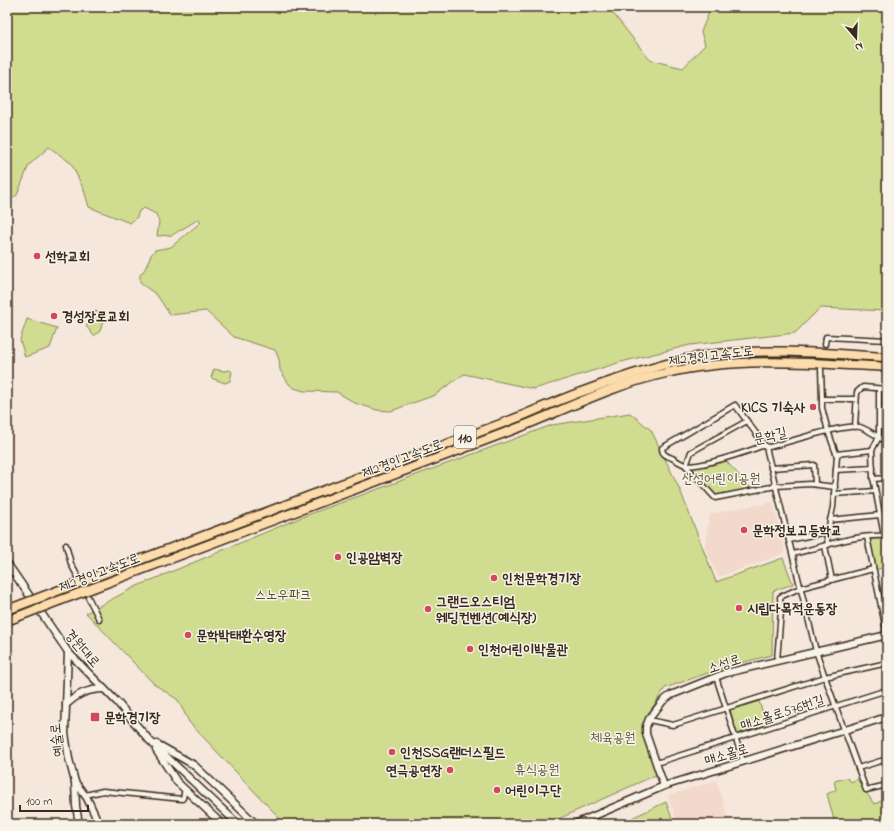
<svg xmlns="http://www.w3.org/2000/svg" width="894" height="831" font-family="'Indie Flower','Poor Story',sans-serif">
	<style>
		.built { fill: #f3d8cc }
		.green { fill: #d0dd90; stroke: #868457 }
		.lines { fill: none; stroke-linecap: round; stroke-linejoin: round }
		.street-tunnel { stroke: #d0c1b5; stroke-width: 4; stroke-dasharray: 4 2; stroke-linecap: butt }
		.street-casing { stroke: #3b2a1e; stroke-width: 7 }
		.secondary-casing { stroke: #3b2a1e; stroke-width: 9 }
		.highway-casing { stroke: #3b2a1e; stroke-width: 11 }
		.street { stroke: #f7f3e8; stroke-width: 4 }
		.secondary { stroke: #f7f3e8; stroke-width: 6 }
		.highway { stroke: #fcdcac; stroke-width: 8 }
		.highway-bridge-casing { stroke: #3b2a1e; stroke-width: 11; stroke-linecap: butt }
		.highway-bridge { stroke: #fcdcac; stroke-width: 8 }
		.poi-dot { fill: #d1495b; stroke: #f7f3e8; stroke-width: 1.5 }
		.labels { text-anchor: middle; stroke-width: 3; stroke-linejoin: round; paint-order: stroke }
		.shield { fill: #f7f3e8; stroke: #73665b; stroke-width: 1 }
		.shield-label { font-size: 13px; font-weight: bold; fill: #3b2a1e }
		.poi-label { font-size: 14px; font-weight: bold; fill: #3b2a1e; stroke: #f7f3e8; text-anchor: start }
		.street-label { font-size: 14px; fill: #3b2a1e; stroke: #f7f3e8 }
		.park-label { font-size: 14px; fill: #594e35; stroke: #f7f3e8 }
	</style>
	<rect width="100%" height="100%" fill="#f5e7db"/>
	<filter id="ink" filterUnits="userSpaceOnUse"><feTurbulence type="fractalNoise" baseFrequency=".025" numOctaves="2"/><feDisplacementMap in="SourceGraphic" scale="8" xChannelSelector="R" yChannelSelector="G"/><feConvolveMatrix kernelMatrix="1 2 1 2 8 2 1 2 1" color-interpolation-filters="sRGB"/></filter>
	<g filter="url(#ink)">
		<!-- built -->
		<g class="built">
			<path d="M773,502L785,553L718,577L705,547L710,514Z"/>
			<path d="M716,780L730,824H678L668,796Z"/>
		</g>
		<!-- green -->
		<g class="green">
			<path d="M7,7H608L650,60L683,68L705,45L701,32L711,7H887V311L820,308L795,333L690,345L621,362L534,389L464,374L435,395L391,411L377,410L355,403L337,392L304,391L294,388L289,384L280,370L279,359L275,350L234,337L206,311L170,315L157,295L140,283V275L145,269L151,255L155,250L171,247L201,222L199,219L172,235L157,236L159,222L156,214L144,208L139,211L137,217L130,223L89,207L84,190L71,163L49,147L29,165L17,195L14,197L7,198Z"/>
			<path d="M95,311L105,315L100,331L94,336L86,326L93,318Z"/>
			<path d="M27,319L57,328L50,348L25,357L20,340Z"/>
			<path d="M214,369L223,371L230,370L232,372L230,381L225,383L211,378Z"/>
			<path d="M630,413L651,430L680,490L716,582L783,558L793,584L773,591L772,655L725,667L665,688L642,724L658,774L547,824H285L189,722L178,700L154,684L86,613L135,587L302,517L552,425Z"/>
			<path d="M726,461L751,488L717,497L691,468Z"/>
			<path d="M870,539H887V566L876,570Z"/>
			<path d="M759,701L767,726L737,736L730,709Z"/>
			<path d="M847,778L851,782L857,779L874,804L887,799V824H832L834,820L827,794L836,790L834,781Z"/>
			<path d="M666,802L674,824H608L621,819L623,822Z"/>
		</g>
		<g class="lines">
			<!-- street-tunnel -->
			<path class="street-tunnel" d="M821,365L825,343"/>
			<!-- street casing -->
			<g class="street-casing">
				<g id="street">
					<path d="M825,344L826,337L887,340"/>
					<path d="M821,369L822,399"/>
					<path d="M879,389V437L872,450L873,477L884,536"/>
					<path d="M855,427L857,392L863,387L887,389"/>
					<path d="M887,442C878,437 869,430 860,427C846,423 786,443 769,447L762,446C749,451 696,469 686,465C681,464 676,460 672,458C666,456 662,454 662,448L735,405L766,447L816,651L825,677L866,790L887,785"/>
					<path d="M836,454L872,450"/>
					<path d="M686,466L715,498L776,486L810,484L835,487"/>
					<path d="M686,466L691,452L747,421"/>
					<path d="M771,468L814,465L815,484"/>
					<path d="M836,470L873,468"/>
					<path d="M873,479L887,478"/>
					<path d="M834,494L875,491"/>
					<path d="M830,520L880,515"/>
					<path d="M867,537L887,635"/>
					<path d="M789,540L826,532"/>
					<path d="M66,545L71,564L78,577"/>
					<path d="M828,545L826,532L829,526L833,507L837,456L828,431L822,408V399H856"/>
					<path d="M825,546L832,580"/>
					<path d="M793,554C823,547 854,534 886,536"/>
					<path d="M88,597L99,619"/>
					<path d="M777,660L781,611L780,597L800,588L873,569"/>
					<path d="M716,677L743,761"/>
					<path d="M649,720L673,725L825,677L887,663"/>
					<path d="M656,763L887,690"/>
					<path d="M858,768L887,759"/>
					<path d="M85,795L103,791L182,799L183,798L185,789"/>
				</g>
			</g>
			<!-- secondary casing -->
			<g class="secondary-casing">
				<g id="secondary">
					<path d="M7,563L68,652L117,702L150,741L238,824"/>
					<path d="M68,652L65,733L69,759L75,782L76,806L79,824"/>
					<path d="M66,705C77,694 88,689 104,689"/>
					<path d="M157,744L194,765L256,824"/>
					<path d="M156,750L177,782L222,824"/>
					<path d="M75,782L87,798L99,824"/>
					<path d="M664,786L646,734V727L649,719L663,701L671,695L726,673L887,635"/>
					<path d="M575,824L664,786L887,717"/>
				</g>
			</g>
			<!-- highway casing -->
			<g class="highway-casing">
				<g id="highway">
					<path d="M57,591L519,417C556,401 592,387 630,375C658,366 687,357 718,354C774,348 831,354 887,357"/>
					<path d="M61,600L523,426C570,407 616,384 666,373C738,356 813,363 887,367"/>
				</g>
			</g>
			<!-- street -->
			<use href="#street" class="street"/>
			<!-- secondary -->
			<use href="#secondary" class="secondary"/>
			<!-- highway -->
			<use href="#highway" class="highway"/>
			<!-- highway-bridge casing -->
			<g class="highway-bridge-casing">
				<g id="highway-bridge">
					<path d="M7,610L57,591"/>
					<path d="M9,620L61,600"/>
				</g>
			</g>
			<!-- highway-bridge -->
			<use href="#highway-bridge" class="highway-bridge"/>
		</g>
	</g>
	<!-- markers -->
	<g class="poi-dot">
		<circle cx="37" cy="256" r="4"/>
		<circle cx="54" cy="316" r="4"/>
		<circle cx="813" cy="407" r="4"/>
		<circle cx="744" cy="530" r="4"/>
		<circle cx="338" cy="557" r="4"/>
		<circle cx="494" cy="578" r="4"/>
		<circle cx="739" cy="608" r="4"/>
		<circle cx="428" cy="609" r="4"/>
		<circle cx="188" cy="635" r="4"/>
		<circle cx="470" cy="649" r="4"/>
		<rect x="90" y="712" width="10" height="10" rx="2"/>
		<circle cx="392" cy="752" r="4"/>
		<circle cx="450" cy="770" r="4"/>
		<circle cx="497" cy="790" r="4"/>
	</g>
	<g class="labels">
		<!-- shield labels -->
		<rect class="shield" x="454" y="426" width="22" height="22" rx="3"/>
		<g class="shield-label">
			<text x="465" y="442">110</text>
		</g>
		<!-- poi labels -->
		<g class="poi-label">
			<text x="45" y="261">선학교회</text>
			<text x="62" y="321">경성장로교회</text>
			<text x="805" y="412" text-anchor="end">KICS 기숙사</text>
			<text x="752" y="535">문학정보고등학교</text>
			<text x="346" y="562">인공암벽장</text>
			<text x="502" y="583">인천문학경기장</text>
			<text x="436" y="606">그랜드오스티엄<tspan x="436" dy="16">웨딩컨벤션(예식장)</tspan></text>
			<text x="747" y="613">시립다목적운동장</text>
			<text x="196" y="640">문학박태환수영장</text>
			<text x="478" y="654">인천어린이박물관</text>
			<text x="104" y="722">문학경기장</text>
			<text x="400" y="757">인천SSG랜더스필드</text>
			<text x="442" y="775" text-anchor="end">연극공연장</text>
			<text x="505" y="795">어린이구단</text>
		</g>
		<!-- street labels -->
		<g class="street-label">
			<text transform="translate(711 355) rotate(-7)" y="5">제2경인고속도로</text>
			<text transform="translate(770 435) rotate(-13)" y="5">문학길</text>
			<text transform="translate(402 458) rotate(-21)" y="5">제2경인고속도로</text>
			<text transform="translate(99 572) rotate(-21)" y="5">제2경인고속도로</text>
			<text transform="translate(83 648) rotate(49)" y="5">경원대로</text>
			<text transform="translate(724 663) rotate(-18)" y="5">소성로</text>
			<text transform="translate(782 712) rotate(-18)" y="5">매소홀로576번길</text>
			<text transform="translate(56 740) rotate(-96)" y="5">예술로</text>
			<text transform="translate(726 754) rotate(-17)" y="5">매소홀로</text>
		</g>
		<!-- park labels -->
		<g class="park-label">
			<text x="721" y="483">산성어린이공원</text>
			<text x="283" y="599">스노우파크</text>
			<text x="613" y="742">체육공원</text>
			<text x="537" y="774">휴식공원</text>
		</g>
	</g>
	<!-- margin -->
	<rect width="894" height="831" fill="none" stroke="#f7f3e8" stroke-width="24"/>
	<rect x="12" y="12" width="870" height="807" fill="none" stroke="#3b2a1e" stroke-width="1.5" filter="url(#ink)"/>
	<!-- north arrow -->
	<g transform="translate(856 38) rotate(161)" stroke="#f7f3e8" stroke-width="3" paint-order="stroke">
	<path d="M0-3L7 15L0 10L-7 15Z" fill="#3b2a1e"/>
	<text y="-6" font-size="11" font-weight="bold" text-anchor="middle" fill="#3b2a1e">N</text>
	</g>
	<!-- scale -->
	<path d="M20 805v6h68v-6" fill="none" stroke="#3b2a1e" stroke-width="2"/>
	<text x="26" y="805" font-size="12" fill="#3b2a1e" stroke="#f7f3e8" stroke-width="3" paint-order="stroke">100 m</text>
</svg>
